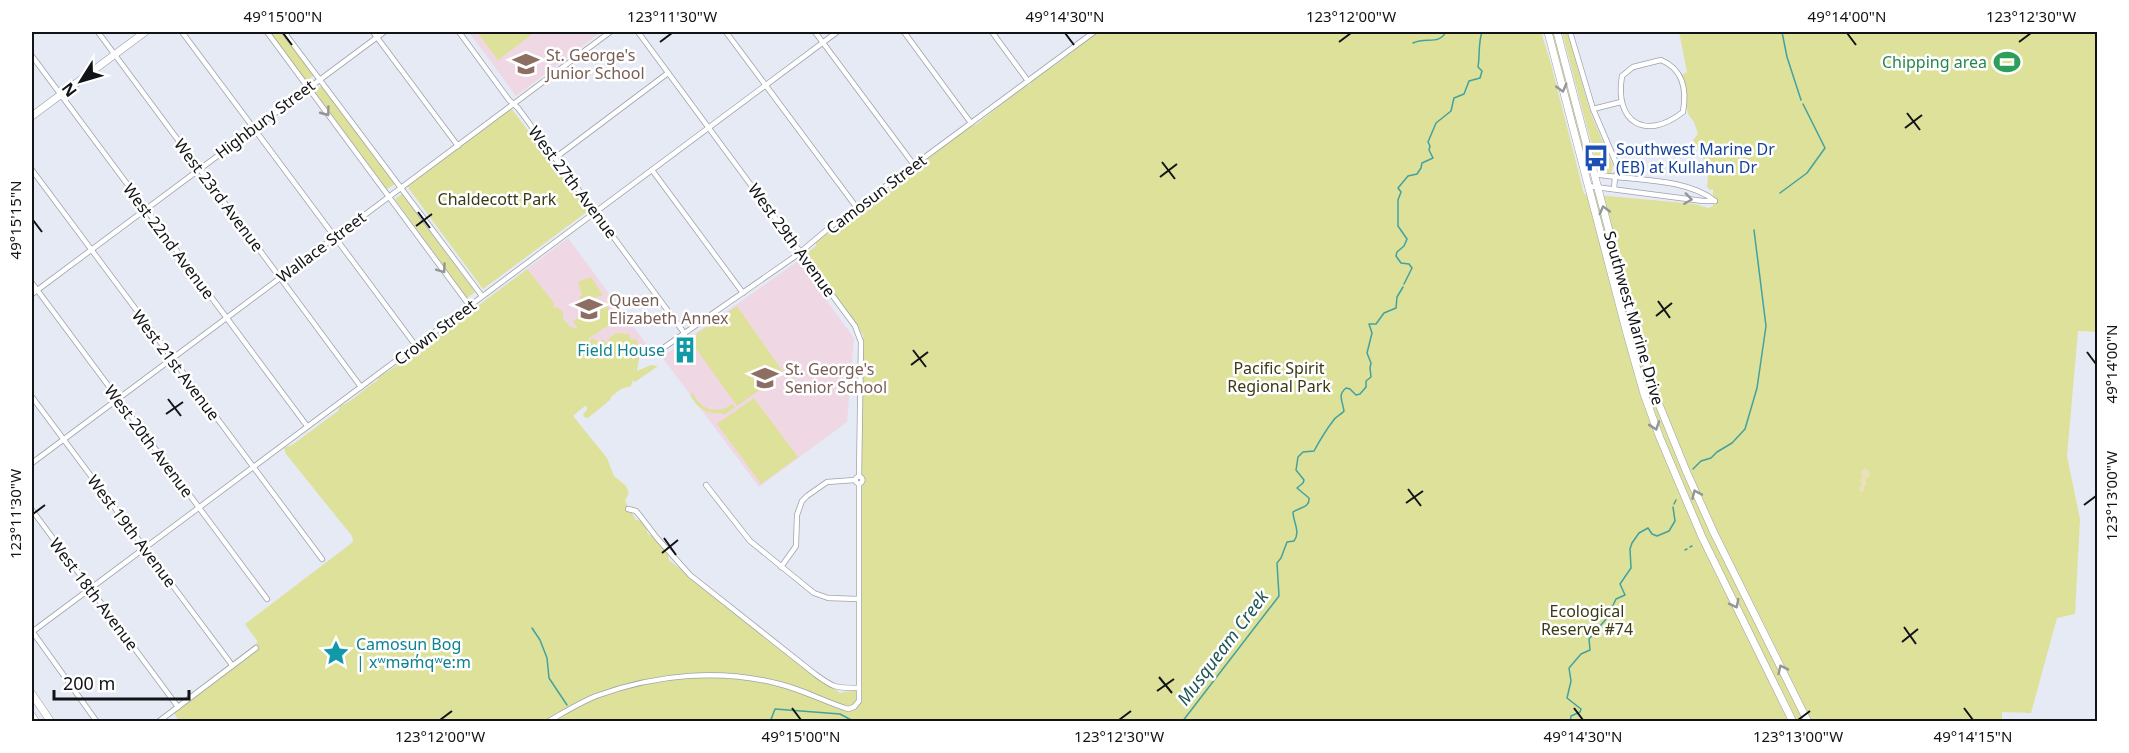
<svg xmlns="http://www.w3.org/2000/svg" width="2129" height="753" font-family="'Noto Sans',sans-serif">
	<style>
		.education { fill: #efd8e4 }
		.green { fill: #dee199 }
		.sand { fill: #eae0bb }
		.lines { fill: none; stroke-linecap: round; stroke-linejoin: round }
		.stream { stroke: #40a2a2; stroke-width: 1.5 }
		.minor-casing { stroke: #9ea2ac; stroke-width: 6 }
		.secondary-casing { stroke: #9ea2ac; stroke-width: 8 }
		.minor { stroke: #fff; stroke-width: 4.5 }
		.secondary { stroke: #fff; stroke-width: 7 }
		.oneway { stroke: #949596 }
		.ticks { fill: none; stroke: #111316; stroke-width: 2 }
		.labels { text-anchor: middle; stroke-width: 5; stroke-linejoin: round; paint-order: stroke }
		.education-label { font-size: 16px; fill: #785e54; stroke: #fff; text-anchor: start }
		.leisure-label { font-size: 16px; fill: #27864d; stroke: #fff; text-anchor: end }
		.street-label { font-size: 16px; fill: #111316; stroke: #fff }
		.transit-label { font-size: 16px; fill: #164399; stroke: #fff; text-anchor: start }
		.park-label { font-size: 16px; fill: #393a13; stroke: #fff }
		.culture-label { font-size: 16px; fill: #0d838f; stroke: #fff; text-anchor: end }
		.water-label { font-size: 18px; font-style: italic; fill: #1e5555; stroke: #fff }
		.neatline { fill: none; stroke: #111316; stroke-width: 2 }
		.ticks-label { font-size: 15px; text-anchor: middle; fill: #111316 }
	</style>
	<rect width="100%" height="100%" fill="#e5eaf4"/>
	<!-- education -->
	<g class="education">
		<path d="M469,32H601L516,96Z"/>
		<path d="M568,238L650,349L609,380L527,269Z"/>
		<path d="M798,261L854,338L847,422L759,487L662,357Z"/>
	</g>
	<!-- green -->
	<g class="green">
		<path d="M270,32H281L314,75L306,81Z"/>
		<path d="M477,32H535L498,60Z"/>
		<path d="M1099,32H1541L1551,64L1584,194L1593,195L1595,189L1597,195L1695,204L1708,208L1713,206V189L1710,190L1707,187L1708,178L1704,160L1693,140L1698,134L1694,122L1688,114L1682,75L1687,72L1679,32H2097V332L2078,331L2067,456L2080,519L2075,614L2057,618L2031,713L2002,712V722H180L171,709L258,642L245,624L353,542L352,536L286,454L284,448L292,445L338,411L340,406C355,401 364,387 377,381L379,377C393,368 395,369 405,355C411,353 418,352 423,347C430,341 430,333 442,333L527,269L554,303V307H557L563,312V319L571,327L578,329L573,321L603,301L616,320L588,339L590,342L592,338L598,341L597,347L593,349L596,355L602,339L608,344L609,338L616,333L629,334L631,340L636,339L638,342L636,352L639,353V359L637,371L651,365L658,366L635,382L633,380L631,386L621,389L611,397L610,400L588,418L584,417L583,414L587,410L586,405L573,416L607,458L614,476L626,486L629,493L625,501L636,520H643L648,534C657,537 669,550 669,560L840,693L850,691L858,685L863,335L807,253L816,246V242L828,233L854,217L874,197L889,188L905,173L921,165L962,130L977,124L1020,89L1031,84V81L1058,63L1075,50L1081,42Z"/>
		<path d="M1550,32H1554L1591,178L1576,128Z"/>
		<path d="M1562,32H1567L1591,114L1613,166L1611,174H1602L1598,169Z"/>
		<path d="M322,86L395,184L387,189L314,91Z"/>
		<path d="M511,108L588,211L483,289L407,186Z"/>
		<path d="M402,194L475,292L467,298L395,199Z"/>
		<path d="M591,277L603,295L581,302L579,296L582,295L578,282Z"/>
		<path d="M737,306L784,373L737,406L689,339Z"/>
		<path d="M693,393C700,411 718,414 733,404L735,407L724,415L722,413C707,415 696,408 690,394Z"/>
		<path d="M754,398L798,457L761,484L717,424Z"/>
	</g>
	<!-- sand -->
	<path class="sand" d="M1865,468L1869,471L1870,476L1865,479L1867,484L1864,487V491L1860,492L1859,489L1862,483L1860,480L1862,477L1860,472Z"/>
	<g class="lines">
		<!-- stream -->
		<g class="stream">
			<path d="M1782,32L1787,57L1801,100"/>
			<path d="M1413,43C1426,36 1438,46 1446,32"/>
			<path d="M1780,193L1807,173L1825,148L1803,104"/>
			<path d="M1404,284L1412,268L1409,264L1401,263L1396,256L1397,252L1404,246L1407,239L1398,226V200L1401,192L1398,188L1408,176L1417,174L1421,168L1422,163L1433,158L1429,150L1430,146L1428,142L1436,123L1451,111L1454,98L1464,94L1469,81L1480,78L1482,71L1478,67C1480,55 1478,44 1482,32"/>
			<path d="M1693,469L1701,461L1711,458L1717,452L1732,443L1745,429L1757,388L1766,326L1754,230"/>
			<path d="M1674,504L1676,500"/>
			<path d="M1690,547L1692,546"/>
			<path d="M1685,550L1687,549"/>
			<path d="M532,628L540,640L547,658L549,678L567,705"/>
			<path d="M770,722L775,709L840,714L855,722"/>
			<path d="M1182,722L1279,596L1277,563L1281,558L1287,542L1294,541C1301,532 1293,522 1293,512C1300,507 1310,508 1309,498L1297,488L1303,483L1304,480L1296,470L1298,457L1303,452L1314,451C1320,440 1326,430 1333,421C1336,416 1341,415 1344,411C1343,402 1337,395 1346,388L1350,389L1356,395L1360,394L1366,387V381L1371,377L1370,368L1371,363L1367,353L1372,333L1369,324H1376L1384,313L1396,308L1397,297L1403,287"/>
			<path d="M1570,722L1571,716L1580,712L1581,709L1567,698L1571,681L1569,668L1581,654L1590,650L1589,639L1607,618L1616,599L1625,595L1620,584L1631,568L1630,549L1632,543L1639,533L1648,528L1652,534L1657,536L1669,531L1675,521L1673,507"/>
		</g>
		<!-- minor casing -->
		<g class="minor-casing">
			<g id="minor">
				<path d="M98,32L361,387"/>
				<path d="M182,32L416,346"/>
				<path d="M267,32L469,305"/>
				<path d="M284,32L482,296"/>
				<path d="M373,32L458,146"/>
				<path d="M459,32L509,100L518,108L685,334"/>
				<path d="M638,32L855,326L861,342L859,477"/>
				<path d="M726,32L857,208"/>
				<path d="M815,32L914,165"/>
				<path d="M904,32L971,123"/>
				<path d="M992,32L1028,81"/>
				<path d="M1570,32L1593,109L1619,170L1615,177L1614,189"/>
				<path d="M32,56L307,426"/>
				<path d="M1661,60C1683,69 1687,90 1683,112C1646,141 1614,123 1622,76L1633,67Z"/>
				<path d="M1593,109L1621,102"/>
				<path d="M555,158L668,73"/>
				<path d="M32,170L322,559"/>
				<path d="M652,170L743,293"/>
				<path d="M1594,174C1632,181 1685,177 1715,201"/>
				<path d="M1588,186L1703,201H1715"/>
				<path d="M32,283L267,599"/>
				<path d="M32,294L384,32"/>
				<path d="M656,353L797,255L829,228L1094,32"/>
				<path d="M32,397L232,665"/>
				<path d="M32,463L610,32"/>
				<circle cx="859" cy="480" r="3.5"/>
				<path d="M706,485L750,541L814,593L828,598L858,599"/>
				<path d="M628,509L636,511L641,517L657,538L690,575L815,674C834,688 835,688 859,688"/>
				<path d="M32,510L178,707"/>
				<path d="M781,567L796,546L797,515L802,501L807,496L827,482L855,480"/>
				<path d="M32,631L97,722"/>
				<path d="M32,632L837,32"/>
				<path d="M158,722L256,648"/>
				<path d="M547,722C563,713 579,703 596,696C656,674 722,668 783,685C805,691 826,702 848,709L854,707L859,701V484"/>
			</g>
		</g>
		<!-- secondary casing -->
		<g class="secondary-casing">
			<g id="secondary">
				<path d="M1548,32L1626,330L1644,394L1660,438L1702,537L1793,722"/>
				<path d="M1557,32L1628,303L1658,402L1687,473L1714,533L1808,722"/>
				<path d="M32,116L145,32"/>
				<path d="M32,694L51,722"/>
				<path d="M32,716L36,722"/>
			</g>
		</g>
		<!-- minor -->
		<use href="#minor" class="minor"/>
		<!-- secondary -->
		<use href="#secondary" class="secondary"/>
	</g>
	<!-- one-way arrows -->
	<defs><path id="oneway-chevron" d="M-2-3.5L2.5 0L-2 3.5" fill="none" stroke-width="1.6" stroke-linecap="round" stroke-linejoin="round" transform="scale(1.5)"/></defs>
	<g class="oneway">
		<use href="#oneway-chevron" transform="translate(1562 88) rotate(75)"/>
		<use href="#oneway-chevron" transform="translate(326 112) rotate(53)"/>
		<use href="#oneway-chevron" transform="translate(1688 199) rotate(8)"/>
		<use href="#oneway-chevron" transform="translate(1604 210) rotate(-105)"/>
		<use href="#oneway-chevron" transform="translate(442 269) rotate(54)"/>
		<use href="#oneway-chevron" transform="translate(1655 426) rotate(71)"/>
		<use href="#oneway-chevron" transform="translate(1696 494) rotate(-114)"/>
		<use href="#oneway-chevron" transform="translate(1735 604) rotate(63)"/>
		<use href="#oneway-chevron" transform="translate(1782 669) rotate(-116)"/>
	</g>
	<!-- ticks -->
	<path class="ticks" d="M283,33L292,45M1065,33L1074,45M1847,33L1856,45M660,42L672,33M1339,42L1351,33M2019,42L2031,33M1907,113L1920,130M1905,128L1922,115M1162,162L1175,179M1160,177L1177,164M418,212L430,228M33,220L42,232M416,226L432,214M1658,301L1670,318M1656,316L1672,303M913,350L926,367M2087,352L2096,364M911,365L928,352M168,399L181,416M166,414L183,402M1408,489L1421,506M1406,503L1423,491M2084,505L2096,496M33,514L45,505M664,538L676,555M662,553L678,540M1904,627L1916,644M1902,642L1918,629M1159,677L1172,693M1157,691L1174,679M792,708L801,720M1574,708L1583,720M1964,708L1973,720M440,720L452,711M1119,720L1131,711M1798,720L1810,711"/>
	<!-- icons -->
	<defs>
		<g id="stadium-bare" transform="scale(2.07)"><path d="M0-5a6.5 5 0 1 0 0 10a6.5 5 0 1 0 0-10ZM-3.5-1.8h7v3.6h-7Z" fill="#2e9e5b" stroke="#fff" stroke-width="2.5" paint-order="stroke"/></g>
		<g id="school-bare" transform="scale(2.07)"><path d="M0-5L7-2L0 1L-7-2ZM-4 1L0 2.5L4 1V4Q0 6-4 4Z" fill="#8d6e63" stroke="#fff" stroke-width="2.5" paint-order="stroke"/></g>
		<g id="bus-bare" transform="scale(2.07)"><path d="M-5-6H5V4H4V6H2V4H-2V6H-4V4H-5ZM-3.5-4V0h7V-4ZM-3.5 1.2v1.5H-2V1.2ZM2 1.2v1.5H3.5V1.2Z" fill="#1a4fb4" stroke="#fff" stroke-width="2.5" paint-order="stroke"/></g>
		<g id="building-bare" transform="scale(2.07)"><path d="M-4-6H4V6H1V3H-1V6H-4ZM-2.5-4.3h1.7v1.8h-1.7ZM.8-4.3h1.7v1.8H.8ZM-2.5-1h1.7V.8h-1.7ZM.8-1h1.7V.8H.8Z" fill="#0f9aa8" stroke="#fff" stroke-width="2.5" paint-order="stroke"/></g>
		<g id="sight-bare" transform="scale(2.07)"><path d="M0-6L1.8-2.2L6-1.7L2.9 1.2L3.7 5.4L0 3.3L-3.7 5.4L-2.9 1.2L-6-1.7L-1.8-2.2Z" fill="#0f9aa8" stroke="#fff" stroke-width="2.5" paint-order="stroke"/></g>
	</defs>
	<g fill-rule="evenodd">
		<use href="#stadium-bare" x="2007" y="62"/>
		<use href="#school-bare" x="526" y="64"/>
		<use href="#bus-bare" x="1596" y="158"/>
		<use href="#school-bare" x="589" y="309"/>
		<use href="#building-bare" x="685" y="350"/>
		<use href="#school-bare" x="765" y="378"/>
		<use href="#sight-bare" x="336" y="653"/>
	</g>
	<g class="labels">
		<!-- education labels -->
		<g class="education-label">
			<text x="546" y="61">St. George's<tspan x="546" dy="18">Junior School</tspan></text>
			<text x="609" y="306">Queen<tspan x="609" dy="18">Elizabeth Annex</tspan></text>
			<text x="785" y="375">St. George's<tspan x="785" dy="18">Senior School</tspan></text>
		</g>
		<!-- leisure labels -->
		<g class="leisure-label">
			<text x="1987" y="68">Chipping area</text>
		</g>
		<!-- street labels -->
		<g class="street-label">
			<text transform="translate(265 119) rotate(-37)" y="6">Highbury Street</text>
			<text transform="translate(573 182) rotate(53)" y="6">West 27th Avenue</text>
			<text transform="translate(876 194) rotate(-37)" y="6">Camosun Street</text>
			<text transform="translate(219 195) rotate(53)" y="6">West 23rd Avenue</text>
			<text transform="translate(792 240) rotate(54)" y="6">West 29th Avenue</text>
			<text transform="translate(169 241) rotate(53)" y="6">West 22nd Avenue</text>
			<text transform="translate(321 247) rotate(-37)" y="6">Wallace Street</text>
			<text transform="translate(1634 318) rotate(74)" y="6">Southwest Marine Drive</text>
			<text transform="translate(435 332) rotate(-37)" y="6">Crown Street</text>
			<text transform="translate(176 365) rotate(53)" y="6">West 21st Avenue</text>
			<text transform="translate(149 441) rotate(53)" y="6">West 20th Avenue</text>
			<text transform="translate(132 531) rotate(53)" y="6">West 19th Avenue</text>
			<text transform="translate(94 594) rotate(53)" y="6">West 18th Avenue</text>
		</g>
		<!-- transit labels -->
		<g class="transit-label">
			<text x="1616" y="155">Southwest Marine Dr<tspan x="1616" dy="18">(EB) at Kullahun Dr</tspan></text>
		</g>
		<!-- park labels -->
		<g class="park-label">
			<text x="497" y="205">Chaldecott Park</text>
			<text x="1279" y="374">Pacific Spirit<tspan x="1279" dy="18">Regional Park</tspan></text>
			<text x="1587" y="617">Ecological<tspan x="1587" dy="18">Reserve #74</tspan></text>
		</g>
		<!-- culture labels -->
		<g class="culture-label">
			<text x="665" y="356">Field House</text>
			<text x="356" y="650" text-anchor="start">Camosun Bog<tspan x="356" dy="18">| xʷməm̓qʷe:m</tspan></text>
		</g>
		<!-- water labels -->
		<g class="water-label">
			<text transform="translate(1223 648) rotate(-53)" y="6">Musqueam Creek</text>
		</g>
	</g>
	<!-- border -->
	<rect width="2129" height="753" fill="none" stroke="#ffffff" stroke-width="66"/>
	<!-- north arrow -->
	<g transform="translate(81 81) rotate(233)" stroke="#ffffff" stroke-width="4.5" paint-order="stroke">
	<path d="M0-4.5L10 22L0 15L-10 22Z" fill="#111316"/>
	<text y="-9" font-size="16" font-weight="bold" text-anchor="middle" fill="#111316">N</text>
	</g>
	<!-- scale -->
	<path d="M54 690v9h135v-9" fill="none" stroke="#111316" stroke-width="3"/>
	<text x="63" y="690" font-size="18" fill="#111316" stroke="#ffffff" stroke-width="4.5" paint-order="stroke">200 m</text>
	<rect x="33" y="33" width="2063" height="687" class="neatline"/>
	<g class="ticks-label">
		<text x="283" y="22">49°15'00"N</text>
		<text x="672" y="22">123°11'30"W</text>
		<text x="1065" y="22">49°14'30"N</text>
		<text x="1351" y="22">123°12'00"W</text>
		<text x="1847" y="22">49°14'00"N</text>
		<text x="2031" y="22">123°12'30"W</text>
		<text transform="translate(16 220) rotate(-90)" y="5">49°15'15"N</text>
		<text transform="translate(2112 364) rotate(-90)" y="5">49°14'00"N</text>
		<text transform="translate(2112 496) rotate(-90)" y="5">123°13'00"W</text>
		<text transform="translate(16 514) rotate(-90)" y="5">123°11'30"W</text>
		<text x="440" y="742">123°12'00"W</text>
		<text x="801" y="742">49°15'00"N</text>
		<text x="1119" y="742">123°12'30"W</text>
		<text x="1583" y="742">49°14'30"N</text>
		<text x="1798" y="742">123°13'00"W</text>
		<text x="1973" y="742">49°14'15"N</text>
	</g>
</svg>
